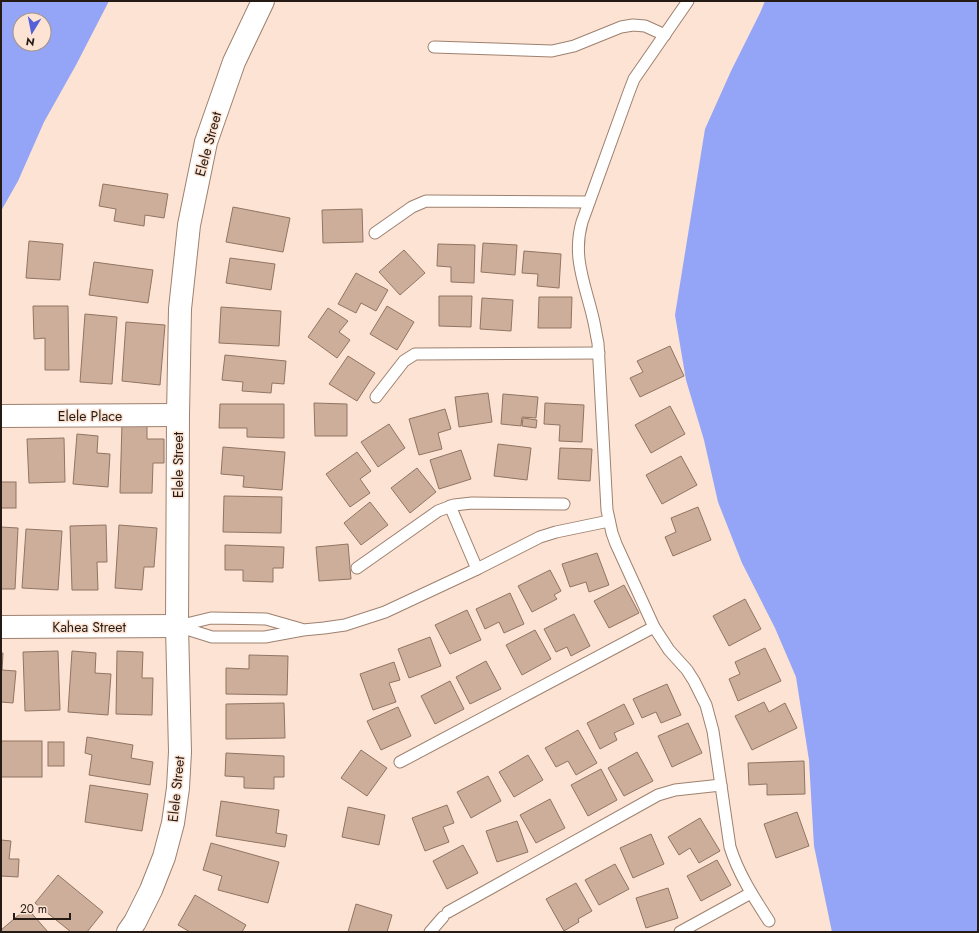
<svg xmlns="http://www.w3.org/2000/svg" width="979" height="933" font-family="Jost,sans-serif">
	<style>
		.forest { fill: #94a4f6; fill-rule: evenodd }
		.building { fill: #cdae9b; stroke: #917462 }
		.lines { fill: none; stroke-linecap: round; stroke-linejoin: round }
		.service-casing { stroke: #9e816f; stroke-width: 13 }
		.minor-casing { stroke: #9e816f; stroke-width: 24 }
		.service { stroke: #fff; stroke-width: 11 }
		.minor { stroke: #fff; stroke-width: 22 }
		.labels { text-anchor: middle; stroke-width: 3; stroke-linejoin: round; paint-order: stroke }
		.street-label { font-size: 14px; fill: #261b14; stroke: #fce3d3 }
	</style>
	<rect width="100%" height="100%" fill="#fce3d3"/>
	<!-- forest -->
	<g class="forest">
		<path d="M1,1H109L76,65L44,122L18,181L1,211ZM20,20H44V44H20Z"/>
		<path d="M765,1H978V932H832L814,846L809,760L796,677L775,628L742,563L718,502L704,440L686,380L675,315L705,129L731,71L760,13Z"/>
	</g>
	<!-- building -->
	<g class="building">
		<path d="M103,184L168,194L164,218L145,215L144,226L114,221L116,209L99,206Z"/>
		<path d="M233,207L290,218L283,252L226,242Z"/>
		<path d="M362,209L363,242L323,243L322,210Z"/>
		<path d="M29,241L63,244L60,280L26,278Z"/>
		<path d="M483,243L517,245L515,275L481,272Z"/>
		<path d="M438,244L475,245L474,283L451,282V267L437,266Z"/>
		<path d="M404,250L425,273L400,295L379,272Z"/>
		<path d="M524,251L561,254L559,288L537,286L538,274L522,273Z"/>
		<path d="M230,258L275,264L271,290L226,283Z"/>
		<path d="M94,262L153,270L148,303L89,295Z"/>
		<path d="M356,273L388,290L376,311L361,303L356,313L338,304Z"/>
		<path d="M439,296H472L471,327L439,326Z"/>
		<path d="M539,297H572L571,328H538Z"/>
		<path d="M482,298L513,300L511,331L480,329Z"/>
		<path d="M33,306H68L69,370H45V338L34,339Z"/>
		<path d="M387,306L414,322L397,350L370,334Z"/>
		<path d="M221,307L281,311L279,346L219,343Z"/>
		<path d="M328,308L348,321L339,332L350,340L337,358L308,337Z"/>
		<path d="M85,314L117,317L112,384L80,382Z"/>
		<path d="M126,322L165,325L160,385L122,381Z"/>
		<path d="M670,346L684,376L640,397L630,378L643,372L637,361Z"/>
		<path d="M225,355L286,361L284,384L272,383L271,393L242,391L243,382L222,380Z"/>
		<path d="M348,356L375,373L357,401L329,384Z"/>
		<path d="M488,393L492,422L459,427L455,397Z"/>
		<path d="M503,394L538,397L536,418L522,417L521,426L501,424Z"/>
		<path d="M314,403L347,404V436H315Z"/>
		<path d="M545,403L584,405L582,442L559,441L560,425L544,424Z"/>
		<path d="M220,404H284V438L247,437V428H219Z"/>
		<path d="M670,406L685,434L651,453L635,425Z"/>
		<path d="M445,409L451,429L438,433L442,449L419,455L409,419Z"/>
		<path d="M523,418L537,420L536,428L522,426Z"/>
		<path d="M122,423H147V439H164V463H153L152,493H120Z"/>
		<path d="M389,424L405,448L378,467L361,442Z"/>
		<path d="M77,434L98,436L97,453L110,454L108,487L73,484Z"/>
		<path d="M64,438L65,482L29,483L27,439Z"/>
		<path d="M498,444L531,448L527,480L494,476Z"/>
		<path d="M223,447L285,452L282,490L243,487L244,476L221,474Z"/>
		<path d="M560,448L592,449L590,481L558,479Z"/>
		<path d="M461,450L471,479L439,489L430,460Z"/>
		<path d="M357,452L371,471L360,479L370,493L350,507L326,474Z"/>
		<path d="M681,456L697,485L662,504L646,475Z"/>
		<path d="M417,468L436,492L410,513L391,488Z"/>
		<rect x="1" y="482" width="15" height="26"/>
		<path d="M224,496L282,497L281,533L223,532Z"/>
		<path d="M370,502L388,525L361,545L344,523Z"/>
		<path d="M698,507L711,540L673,556L665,537L676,532L671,518Z"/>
		<path d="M106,525L107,562H97L98,590H72L70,526Z"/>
		<path d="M119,525L157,528L154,567H144L142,590L115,588Z"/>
		<path d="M1,527L18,528L15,589H1Z"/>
		<path d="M26,529L62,531L58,590L22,588Z"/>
		<path d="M348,544L351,579L319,581L316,547Z"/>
		<path d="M225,545L284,547L283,568H273V582L243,581V570H225Z"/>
		<path d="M597,553L609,585L589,592L586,582L570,587L562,564Z"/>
		<path d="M550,570L561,591L554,595L557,599L532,612L518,586Z"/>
		<path d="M624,585L639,613L609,628L594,601Z"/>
		<path d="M510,593L524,624L504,633L499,622L485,629L476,609Z"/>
		<path d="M745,599L761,629L729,646L713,616Z"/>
		<path d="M467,610L481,640L450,654L435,625Z"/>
		<path d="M574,614L590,646L571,656L567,647L556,652L544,629Z"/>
		<path d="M535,630L551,659L522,675L506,645Z"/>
		<path d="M430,637L441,666L409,678L398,649Z"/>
		<path d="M765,648L781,681L738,701L729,679L740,674L735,662Z"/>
		<path d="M58,651L60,710L25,711L23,652Z"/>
		<path d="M72,651L96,653L95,673L111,674L108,715L68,712Z"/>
		<path d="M117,651L143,652L142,678H153L152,715L116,714Z"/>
		<path d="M1,653H3L2,670L16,671L13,703L1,702Z"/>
		<path d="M249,655L288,656L287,695L226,694V668L249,669Z"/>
		<path d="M486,661L501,689L470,704L456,677Z"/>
		<path d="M394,662L400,680L389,683L396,702L373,710L360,674Z"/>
		<path d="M450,681L464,709L435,724L421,696Z"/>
		<path d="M667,684L681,715L661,723L656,712L642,718L633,699Z"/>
		<path d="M764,702L769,712L785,703L797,728L752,750L735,716Z"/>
		<path d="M284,703L285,738L226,739V704Z"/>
		<path d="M624,704L634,724L614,733L617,740L600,749L587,723Z"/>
		<path d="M398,707L411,736L381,750L367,721Z"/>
		<path d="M688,723L702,753L672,767L658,736Z"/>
		<path d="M578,730L597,763L576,775L568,761L556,767L545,748Z"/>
		<path d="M87,737L133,745L131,758L153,762L150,785L89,775L92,755L85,753Z"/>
		<rect x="1" y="741" width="41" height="36"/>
		<rect x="48" y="742" width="16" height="24"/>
		<path d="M361,750L387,768L367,796L341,778Z"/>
		<path d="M637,752L653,781L624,796L608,768Z"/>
		<path d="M226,753L284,756V777H274V789L244,788V777L225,776Z"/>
		<path d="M528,755L543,780L514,797L499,772Z"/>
		<path d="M804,761L805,794L767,795V784L749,785L748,763Z"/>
		<path d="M601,769L617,800L588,816L571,785Z"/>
		<path d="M488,776L501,801L471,818L457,792Z"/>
		<path d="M90,785L148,794L142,831L85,822Z"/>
		<path d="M550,799L565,828L536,843L520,815Z"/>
		<path d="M221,801L279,810L276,833L287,835L285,847L216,836Z"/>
		<path d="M447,805L454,823L443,827L449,842L425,851L412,818Z"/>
		<path d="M348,807L385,815L379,845L342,837Z"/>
		<path d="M797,812L809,846L776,858L764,824Z"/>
		<path d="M700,818L720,851L699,863L690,848L679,855L668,837Z"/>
		<path d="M517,821L528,852L497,862L486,831Z"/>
		<path d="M651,834L664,864L633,878L620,848Z"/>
		<path d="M1,840L11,841L9,859H19L18,877L1,876Z"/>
		<path d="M211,843L279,862L268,903L218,890L222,876L203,870Z"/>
		<path d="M463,845L478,873L447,889L433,861Z"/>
		<path d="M717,860L731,885L701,901L687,876Z"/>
		<path d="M615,864L629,889L599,905L585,880Z"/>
		<path d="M58,875L103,912L87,932H71L35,903Z"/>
		<path d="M576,883L592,911L578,919L579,922L564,931L546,899Z"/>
		<path d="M668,888L678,918L646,928L636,898Z"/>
		<path d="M195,895L246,925L242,932H190L178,925Z"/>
		<path d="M356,904L392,915L387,932H348Z"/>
		<path d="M27,908L48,932H1V930Z"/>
	</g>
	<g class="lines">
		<!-- service casing -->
		<g class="service-casing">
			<g id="service">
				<path d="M688,1L634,79L629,92L582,222C572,257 585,284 593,318C595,326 596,334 598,343L607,510L612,533L616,544L654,627L669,650L687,670L694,681L706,705L713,731L730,847C738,873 754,898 769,921"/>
				<path d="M434,47L552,51L574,46L621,27L633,25L645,26L665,35"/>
				<path d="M375,233L412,207L426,201L589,202"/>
				<path d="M376,397L404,361L415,354L599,353"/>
				<path d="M450,506L477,569"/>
				<path d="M357,568L438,511L454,505L472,503L564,504"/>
				<path d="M177,626L212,637H265L303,630L324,628L345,625L385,612L477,569L540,537L556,532L609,521"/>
				<path d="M178,626L211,618L266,619L301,629"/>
				<path d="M400,762L654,627"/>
				<path d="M448,912L658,795L675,790L721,785"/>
				<path d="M430,932L443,917"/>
				<path d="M680,932L751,893"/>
			</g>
		</g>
		<!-- minor casing -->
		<g class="minor-casing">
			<g id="minor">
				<path d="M1,416L178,415"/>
				<path d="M1,627L177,626"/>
				<path d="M128,932L135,922L151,890L164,857L173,823L178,788L180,752L177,626L178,415L180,309L189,225L206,142L234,62L263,1"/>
			</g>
		</g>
		<!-- service -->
		<use href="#service" class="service"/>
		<!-- minor -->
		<use href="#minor" class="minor"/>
	</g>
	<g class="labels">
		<!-- street labels -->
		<g class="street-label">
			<text transform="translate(208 144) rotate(-75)" y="5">Elele Street</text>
			<text x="90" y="421">Elele Place</text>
			<text transform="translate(178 465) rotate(-90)" y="5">Elele Street</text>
			<text x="89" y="632">Kahea Street</text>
			<text transform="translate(176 789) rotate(-84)" y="5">Elele Street</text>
		</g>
	</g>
	<!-- border -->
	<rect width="979" height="933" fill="none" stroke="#261b14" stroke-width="4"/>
	<!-- north arrow -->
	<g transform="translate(32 32) rotate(190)"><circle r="19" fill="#fce3d3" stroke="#a69387"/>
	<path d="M0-3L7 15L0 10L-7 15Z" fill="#5561d8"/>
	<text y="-6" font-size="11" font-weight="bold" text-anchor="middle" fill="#261b14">N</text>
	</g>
	<!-- scale -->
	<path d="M14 913v6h56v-6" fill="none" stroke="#261b14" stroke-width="2"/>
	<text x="20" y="913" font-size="12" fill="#261b14" stroke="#fce3d3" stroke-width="3" paint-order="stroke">20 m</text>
</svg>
